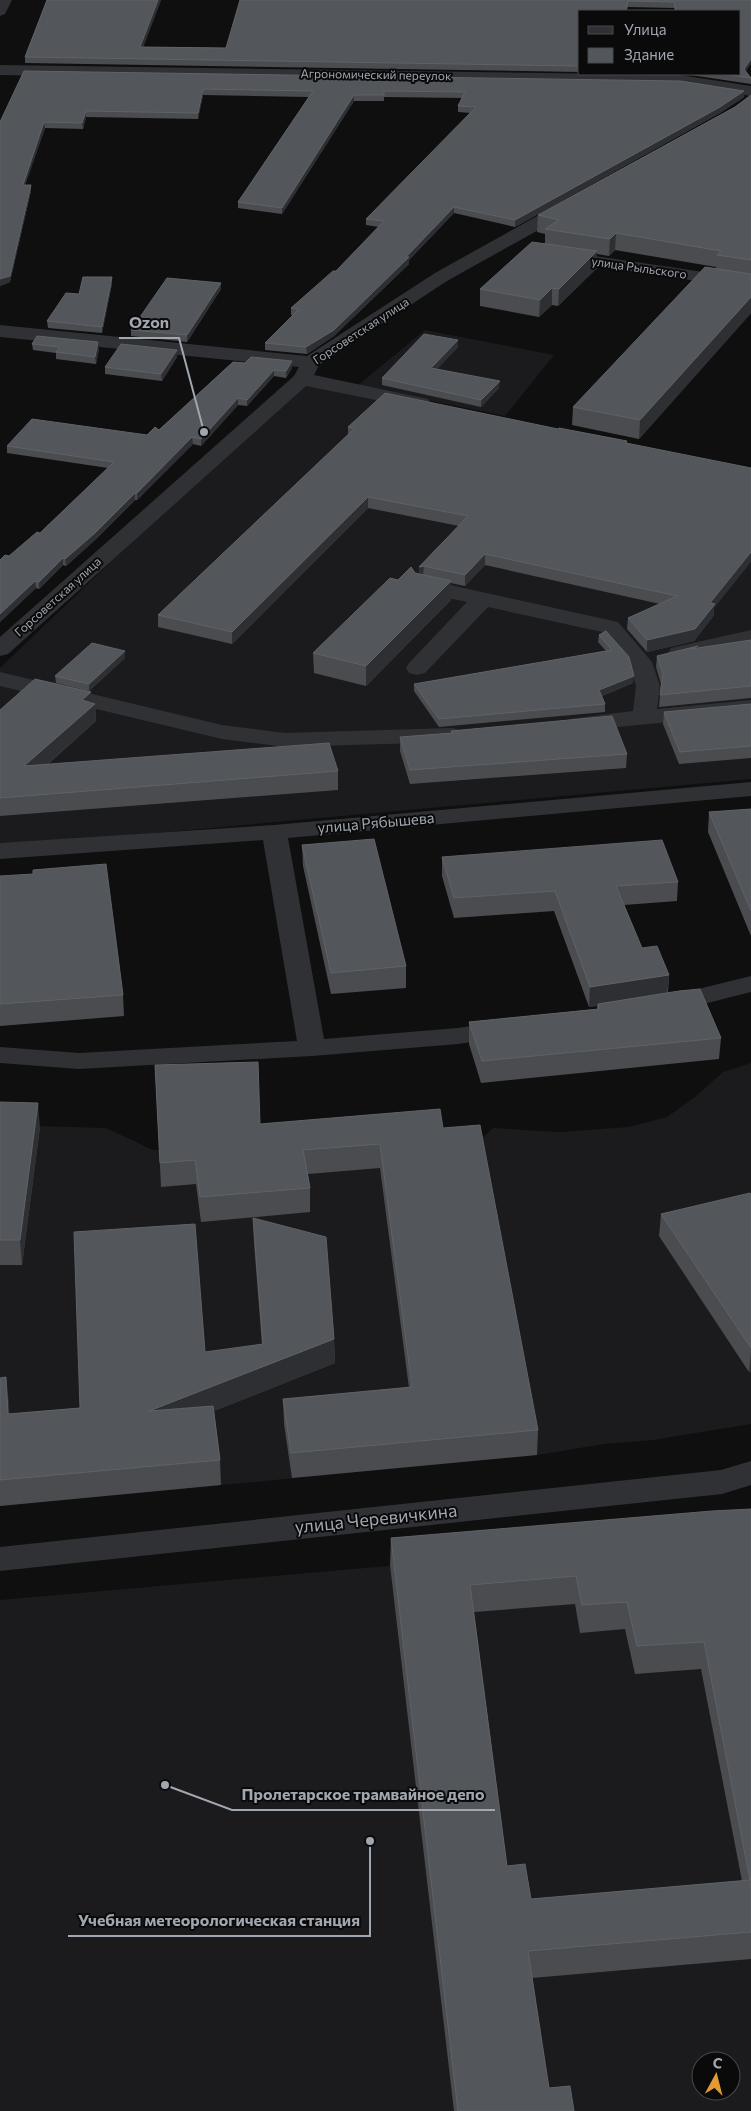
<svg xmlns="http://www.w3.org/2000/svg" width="751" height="2111" font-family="Commissioner,sans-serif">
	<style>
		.built { fill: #1b1b1d; fill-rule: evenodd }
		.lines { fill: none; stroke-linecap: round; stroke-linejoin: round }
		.minor { fill: #303135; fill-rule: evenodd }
		.wall { fill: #4a4c4f; fill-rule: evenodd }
		.shaded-wall { fill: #2e2f32 }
		.building { fill: #53565a; stroke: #5f6267; fill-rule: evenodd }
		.labels { text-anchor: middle; stroke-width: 4; stroke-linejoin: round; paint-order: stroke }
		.far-street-label { font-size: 12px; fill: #a1a7b0; stroke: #0a0a0b }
		.street-label { font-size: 15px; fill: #a1a7b0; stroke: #0a0a0b }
		.near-street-label { font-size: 18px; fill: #a1a7b0; stroke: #0a0a0b }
		.leader { fill: none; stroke: #a1a7b0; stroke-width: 2 }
		.callout-dot { fill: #a1a7b0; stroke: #0a0a0b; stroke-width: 2 }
		.callout-label { font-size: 16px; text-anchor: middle; font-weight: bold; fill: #a1a7b0; stroke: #0a0a0b; stroke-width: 4; stroke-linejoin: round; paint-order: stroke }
	</style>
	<rect width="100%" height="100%" fill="#0f0f10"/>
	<!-- built -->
	<g class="built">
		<path d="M425,330L554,355L505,416L357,386Z"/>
		<path d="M302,379L751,469V779L189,830L0,846V668Z"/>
		<path d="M751,1063V1424L653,1440L604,1444L537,1455L0,1506V1125L106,1128L153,1150L439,1128L478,1142L493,1128L560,1132L629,1127L667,1117L695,1097L723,1072Z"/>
		<path d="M751,1534V2111H0V1600ZM701,2061H731V2091H701Z"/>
	</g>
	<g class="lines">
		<!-- minor -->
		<g class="minor">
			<path d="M0,0H12L5,14L0,16Z"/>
			<path d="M0,65L680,75L751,86V96L680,85L0,75Z"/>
			<path d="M570,200L576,201L579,205L576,209L447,281L319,365L314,375L428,399L431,403L428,407L421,409L306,386L8,654L0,656V637L294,376L299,367L0,337V325L307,356L435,273L564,201Z"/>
			<path d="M561,251L751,279V289L555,260L552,256L555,252Z"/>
			<path d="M423,579L618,622L652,662L660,686L657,709L751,700V714L577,731L569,729L565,724L569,719L633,711L636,686L630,664L602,632L488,607L425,673L417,675L409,673L406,668L409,663L467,602L415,591L412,586L415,581Z"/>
			<path d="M751,630V644L679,660L671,658L668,653L671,648Z"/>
			<path d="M0,672L222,725L285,733L452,728L460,730L464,735L460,740L452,742L285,747L222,739L0,686Z"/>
			<path d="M751,782V796L288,838L324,1039L458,1028L507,1021L517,1023L521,1029L517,1035L458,1044L312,1056L79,1069L0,1063V1047L79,1053L297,1041L263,840L0,859V843L274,825Z"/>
			<path d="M751,976V992L668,1013L658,1011L655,1005L658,999Z"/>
			<path d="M751,1461V1485L722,1494L0,1571V1547L721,1470Z"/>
		</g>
	</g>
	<!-- wall -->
	<g class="wall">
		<path d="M47,0H161L143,47L226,48L240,0H751L746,72L751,78V84L684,74H740V11H675L674,8L628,7L627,11H580V72L25,63V57Z"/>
		<path d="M24,71L744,91V97L720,113L515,227L454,213L409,260V264L334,336L307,354L265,350V343L293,315H291V308L336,271L379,227L366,225V219L471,113L458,112V106L462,98L384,97V101H354L282,214L238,208V202L309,97L203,95L198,119L86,117L83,129L45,128L25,185L31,191L10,282L0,286V122Z"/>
		<path d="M751,96V313L639,439L572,425L573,407L716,268V267L615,250L609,256L597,254V268L558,306L552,305L539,317L480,306V289L545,243V234L537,232L538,215L735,107Z"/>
		<path d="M221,283V289L187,342L131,336V330Z"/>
		<path d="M112,284L102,333L48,328L47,321L79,294Z"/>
		<path d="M32,344L99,349L96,364L56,359V353L33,350Z"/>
		<path d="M458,347L437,369L499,388L481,407L382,385V378Z"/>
		<path d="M177,357L162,381L105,374V367Z"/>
		<path d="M233,362L292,368L286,378L274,376L247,406L238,405L201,446L193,444L137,500H135L95,540L66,566L63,565L39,589L36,588L0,622V560L9,556L40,533L108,468L7,453V446L147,435L159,430Z"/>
		<path d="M348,427L558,429L627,443L714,608V615L694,641L647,652L627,629L628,618L660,604L485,565L465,586L451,583V600L366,686L314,673L313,653L398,580L415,573L419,574V567L459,526L368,508L232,644L158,627V615L348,435Z"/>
		<path d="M606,631L633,683L602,696L605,704V712L439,727L414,691V684L606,651L598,642L599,635Z"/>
		<path d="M751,640V698L659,707L661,684L656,667L657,656L697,648Z"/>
		<path d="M125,658L89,691L56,683L55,676Z"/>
		<path d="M92,703L95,704L96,721L47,765L338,771V790L0,816V710Z"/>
		<path d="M751,704V758L679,764L663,724L664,712Z"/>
		<path d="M451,731L627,754L626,768L410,784L400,751V737L451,733Z"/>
		<path d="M751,809V936L708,832L709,812Z"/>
		<path d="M302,845L406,966V988L331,994L303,866Z"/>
		<path d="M442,857L678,882L677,901L624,905L642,948L669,975L668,993L721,1038L719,1059L481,1083L469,1044V1022L597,1009V1006L589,1007L554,911L454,918L442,876Z"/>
		<path d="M0,876L123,995L124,1016L0,1026Z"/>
		<path d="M155,1065L260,1124L443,1128L538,1430L537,1455L292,1478L284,1424L283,1399L409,1388L380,1168L308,1174L310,1188V1212L201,1222L196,1184L161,1187Z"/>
		<path d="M0,1102L40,1127L22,1265H0Z"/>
		<path d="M751,1195V1371L749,1372L659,1236L661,1214Z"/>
		<path d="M253,1218L334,1339L335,1363L214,1411L220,1460L221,1485L0,1506V1378L9,1402V1414L80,1408L205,1352L262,1345L254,1243Z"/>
		<path d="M751,1509V1959L532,1978L549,2088L574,2111H454L390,1565L391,1538ZM575,1604L580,1633L625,1629L635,1674L701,1669L742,1881L531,1899L507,1866L474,1612Z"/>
	</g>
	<!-- shaded-wall -->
	<g class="shaded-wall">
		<path d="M158,0H161L141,53L140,47Z"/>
		<path d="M751,59V64L743,75L744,69Z"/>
		<path d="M203,89V95L198,119V113Z"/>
		<path d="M744,91V97L720,113L515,227V220Z"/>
		<path d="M354,95V101L282,214V208Z"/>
		<path d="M86,111V117L83,129L82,123Z"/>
		<path d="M44,122L45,128L23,191V185Z"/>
		<path d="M31,185V191L10,282L0,286V279Z"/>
		<path d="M454,207V213L409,260V264L334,336L307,354L306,347L406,257Z"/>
		<path d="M616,233L615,250L609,256L610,239Z"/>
		<path d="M597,251V268L558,306L559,289Z"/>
		<path d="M112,277V284L102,333V327Z"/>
		<path d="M221,283V289L187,342V335Z"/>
		<path d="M552,288V305L539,317L540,300Z"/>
		<path d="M751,297V313L639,439L640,420Z"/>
		<path d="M458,340V347L431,375V368Z"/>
		<path d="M98,342L99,349L96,364L95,357Z"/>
		<path d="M177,350V357L162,381L161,374Z"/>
		<path d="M292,361V368L286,378V371Z"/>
		<path d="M274,370V376L247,406V400Z"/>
		<path d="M500,381L499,388L481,407V400Z"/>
		<path d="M238,398V405L201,446V439Z"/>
		<path d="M192,437L193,444L137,500V493Z"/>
		<path d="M135,493V500L95,540L66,566L65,559Z"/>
		<path d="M368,497V508L232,644V632Z"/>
		<path d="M751,552V562L714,608V615L694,641L647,652V640L710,603Z"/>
		<path d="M485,554V565L465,586V575Z"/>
		<path d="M63,558V565L39,589V582Z"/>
		<path d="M424,566L423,577L419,578V567Z"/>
		<path d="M35,581L36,588L0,622V614Z"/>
		<path d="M451,581V600L366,686V666Z"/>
		<path d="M125,651V658L89,691V684Z"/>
		<path d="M634,676L633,683L599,697V690Z"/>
		<path d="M91,692L92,706L95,704L96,721L25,784L24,766L82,700Z"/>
		<path d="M669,975L667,995L598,1004L597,1006L589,1007L590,987Z"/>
		<path d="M38,1103L40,1127L22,1265L20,1240Z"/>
		<path d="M334,1339L335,1363L151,1436L149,1411Z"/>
		<path d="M751,1351V1371L749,1372Z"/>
		<path d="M6,1377L9,1402L11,1439L8,1414Z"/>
	</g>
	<!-- building -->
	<g class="building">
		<path d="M47,0H158L140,47L226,48L240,0H751V59L744,69L751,78L723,74H740V11H676L674,2L628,1L625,11H580V66L25,57Z"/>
		<path d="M24,71L680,81L744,91L720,107L515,220L454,207L406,257H409L334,330L306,347L265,343L299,309L291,308L333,271H336L384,221L366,219L476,107L458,106L465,92L384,91V95H354L282,208L238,202L313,91L203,89L198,113L86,111L82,123L44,122L23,185H31L10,276L0,279V122Z"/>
		<path d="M751,95V260L717,255L721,251L616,233L610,239L545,229L559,220L538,215L735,107Z"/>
		<path d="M532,242L597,251L559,289L552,288L540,300L480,289Z"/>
		<path d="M705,267L751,274V297L640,420L573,407Z"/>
		<path d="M83,277H112L102,327L47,321L66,293L79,294Z"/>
		<path d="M167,278L221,283L187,335L131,330Z"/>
		<path d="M424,334L458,340L431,368L500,381L481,400L382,378Z"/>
		<path d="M37,336L98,342L95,357L56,352L60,347L32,344Z"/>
		<path d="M121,344L177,350L161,374L105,367Z"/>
		<path d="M251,357L292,361L286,371L274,370L247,400L238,398L201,439L192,437L137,493H135L95,533L65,559L63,558L39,582L35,581L0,614V560L5,555L9,556L37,532L40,533L114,462L7,446L32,419L147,435L155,427L159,430L233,362L245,363Z"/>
		<path d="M385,393L558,429L559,428L627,441L626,443L751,468V552L710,603L715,604L695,629L647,640L628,618L677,596L485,554L465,575L424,566L419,567L468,516L368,497L232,632L158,615L355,428L348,427Z"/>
		<path d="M411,567L415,573L451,581L366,666L313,653L390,578L398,580Z"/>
		<path d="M606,631L629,657L634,676L599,690L605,704L439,719L414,684L612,650L599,635Z"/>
		<path d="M751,640V686L660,695L663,674L657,656L698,646L691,649Z"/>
		<path d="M92,643L125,651L89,684L55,676Z"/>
		<path d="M35,679L91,692L82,700L95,704L24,766L329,743L338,771L0,798V710Z"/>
		<path d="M751,704V746L680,752L664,712Z"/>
		<path d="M612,716L627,754L410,770L400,737L453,733L451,731Z"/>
		<path d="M751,809V911L709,812Z"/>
		<path d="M374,839L406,966L331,973L302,845Z"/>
		<path d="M662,840L678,882L616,886L642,948L657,946L669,975L590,987L555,891L454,898L442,857Z"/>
		<path d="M106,864L123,995L0,1004V876L33,874V870Z"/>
		<path d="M700,989L721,1038L482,1061L469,1022L599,1009L598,1004L679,991Z"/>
		<path d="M258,1062L260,1124L440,1109L443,1128L480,1125L538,1430L291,1453L283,1399L412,1387L380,1144L303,1150L310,1188L200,1197L195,1160L160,1163L155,1065Z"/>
		<path d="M0,1102L38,1103L20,1240H0Z"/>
		<path d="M750,1193L751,1195V1348L661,1214Z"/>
		<path d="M253,1218L326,1237L334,1339L149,1411L213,1406L220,1460L0,1480V1378L6,1377L8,1414L80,1408L74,1232L195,1224L205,1352L263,1344Z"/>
		<path d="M751,1509V1932L528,1951L549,2088L570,2086L574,2111H458L391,1538L712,1511ZM576,1576L582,1605L627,1602L637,1646L704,1642L750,1880L531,1899L525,1864L507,1866L470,1585Z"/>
	</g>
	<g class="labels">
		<!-- far-street labels -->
		<g class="far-street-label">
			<text transform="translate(376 75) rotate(1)" y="4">Агрономический переулок</text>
			<text transform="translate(639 268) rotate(8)" y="4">улица Рыльского</text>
			<text transform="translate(361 331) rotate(-33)" y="4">Горсоветская улица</text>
			<text transform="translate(58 597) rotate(-42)" y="4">Горсоветская улица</text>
		</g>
		<!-- street labels -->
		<g class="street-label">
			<text transform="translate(376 823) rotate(-5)" y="5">улица Рябышева</text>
		</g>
		<!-- near-street labels -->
		<g class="near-street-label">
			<text transform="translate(376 1519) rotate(-6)" y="6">улица Черевичкина</text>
		</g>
	</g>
	<!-- callouts -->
	<path class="leader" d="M204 432L179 338H119M165 1785L232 1810H495M370 1841L370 1936H68"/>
	<g class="callout-dot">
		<circle cx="204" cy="432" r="5"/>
		<circle cx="165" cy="1785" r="5"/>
		<circle cx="370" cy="1841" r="5"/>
	</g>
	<g class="callout-label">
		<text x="149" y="328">Ozon</text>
		<text x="363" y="1800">Пролетарское трамвайное депо</text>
		<text x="219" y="1926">Учебная метеорологическая станция</text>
	</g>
	<!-- legend -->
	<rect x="578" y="10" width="162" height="65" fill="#0a0a0b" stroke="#46494d"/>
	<rect x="588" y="26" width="25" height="8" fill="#303135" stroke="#46494d"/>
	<text x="624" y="35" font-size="15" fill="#a1a7b0">Улица</text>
	<rect x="588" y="48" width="25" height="15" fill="#53565a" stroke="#46494d"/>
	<text x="624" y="60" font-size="15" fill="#a1a7b0">Здание</text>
	<!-- north arrow -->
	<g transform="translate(716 2076) rotate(7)"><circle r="24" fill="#0a0a0b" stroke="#46494d"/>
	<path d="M0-4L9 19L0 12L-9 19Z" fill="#e39a34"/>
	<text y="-8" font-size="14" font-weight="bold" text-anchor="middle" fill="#a1a7b0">С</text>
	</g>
</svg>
